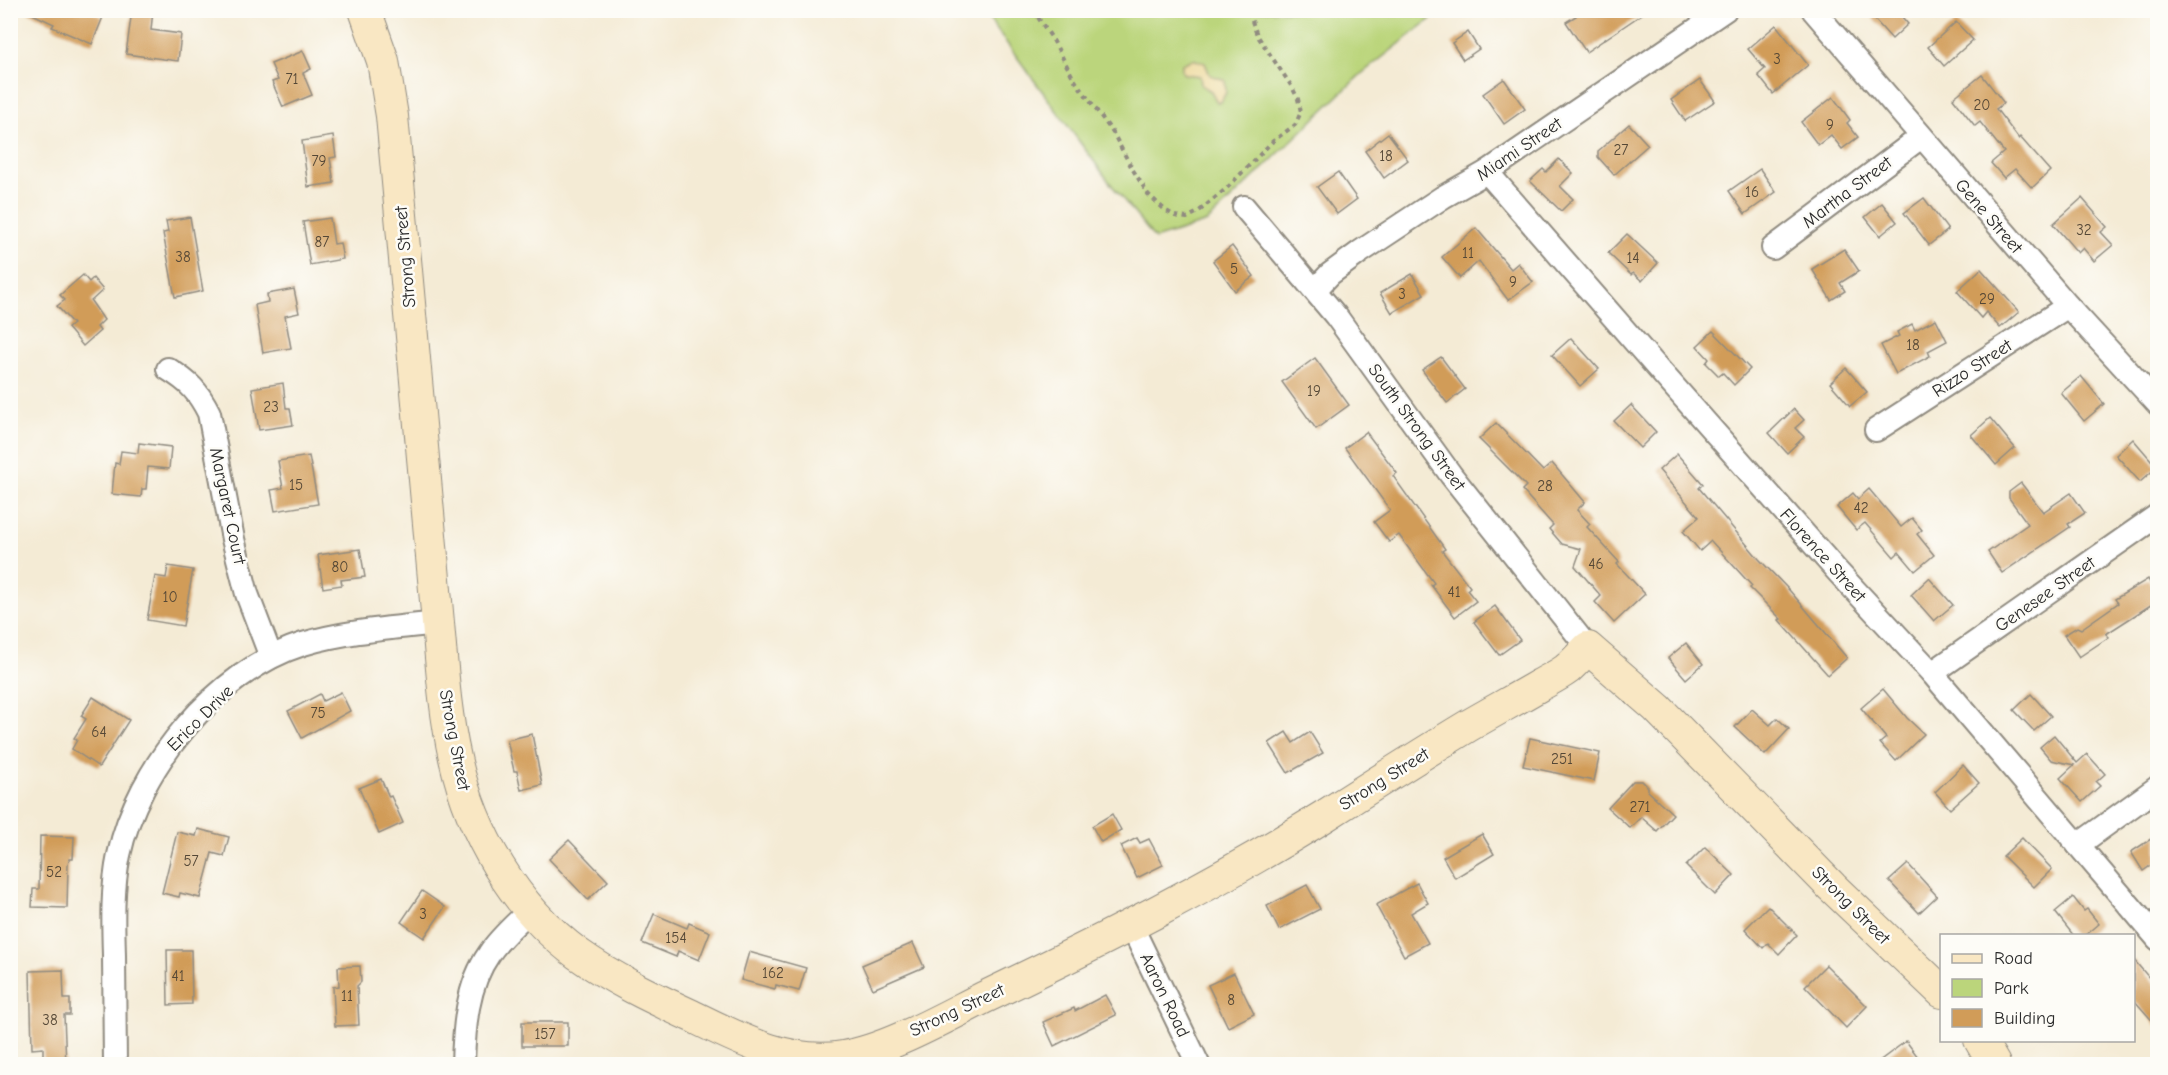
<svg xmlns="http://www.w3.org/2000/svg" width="2168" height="1075" font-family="'Comic Neue',sans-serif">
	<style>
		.green { fill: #bbd57b; stroke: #738053; stroke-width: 1.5 }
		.sand { fill: #eeda9e; stroke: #8c8264; stroke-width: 1.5 }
		.building { fill: #d19c58 }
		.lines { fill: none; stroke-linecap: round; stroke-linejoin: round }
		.street-casing { stroke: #908b80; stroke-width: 26 }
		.secondary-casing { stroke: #908b80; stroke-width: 34 }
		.path { stroke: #908b80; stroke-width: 4; stroke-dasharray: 4.5 4.5; stroke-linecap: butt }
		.street { stroke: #fff; stroke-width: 22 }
		.secondary { stroke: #f9e7c3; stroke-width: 32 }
		.labels { text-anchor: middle; stroke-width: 5; stroke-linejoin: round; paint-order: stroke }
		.number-label { font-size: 15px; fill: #544736 }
		.street-label { font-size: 18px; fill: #2b2b2b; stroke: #fdfcf7 }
	</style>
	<rect width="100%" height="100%" fill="#fdfcf7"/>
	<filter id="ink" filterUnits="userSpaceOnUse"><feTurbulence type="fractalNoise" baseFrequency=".0167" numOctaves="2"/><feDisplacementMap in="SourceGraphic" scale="12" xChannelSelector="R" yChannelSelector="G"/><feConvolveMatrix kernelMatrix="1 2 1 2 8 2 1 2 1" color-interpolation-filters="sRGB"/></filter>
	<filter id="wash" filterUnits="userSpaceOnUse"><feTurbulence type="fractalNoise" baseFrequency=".008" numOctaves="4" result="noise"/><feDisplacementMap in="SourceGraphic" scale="24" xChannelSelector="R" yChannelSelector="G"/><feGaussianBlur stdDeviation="1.35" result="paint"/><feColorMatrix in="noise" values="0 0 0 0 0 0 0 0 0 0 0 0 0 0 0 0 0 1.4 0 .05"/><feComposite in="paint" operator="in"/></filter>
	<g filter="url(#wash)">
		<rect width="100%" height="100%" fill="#f4ebd5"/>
		<!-- green -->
		<path class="green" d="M983,11H1441L1360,75L1207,222L1155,239L1110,183Z"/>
		<!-- sand -->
		<path class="sand" d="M1193,59L1205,63L1210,75L1225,80L1226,92L1221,102H1217L1211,91L1201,85L1200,76L1184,74L1182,71V64Z"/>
		<g id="blocks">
			<!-- building -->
			<g class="building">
				<path d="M24,10H87L103,17L92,44L52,27L54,24Z"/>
				<path d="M132,10H153L151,30L181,34L178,61L126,54Z"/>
				<path d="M1572,10H1648L1586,52L1566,22L1576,16Z"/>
				<path d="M1866,10H1896L1908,24L1892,39Z"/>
				<path d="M1956,22L1973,40L1944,66L1928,47Z"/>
				<path d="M1776,25L1808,65L1773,94L1758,75L1765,69L1748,49Z"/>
				<path d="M1468,32L1479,49L1463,60L1452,43Z"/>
				<path d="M303,51L311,69L303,73L312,95L283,107L272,82L278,80L271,64Z"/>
				<path d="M1982,75L2004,103L1996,109L2019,139L2020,137L2050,171L2032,188L2015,169L2004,178L1991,163L2004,152L1980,122L1975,126L1953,98Z"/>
				<path d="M1504,79L1525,109L1504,124L1483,94Z"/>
				<path d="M1700,80L1715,101L1685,121L1671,100Z"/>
				<path d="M1833,97L1850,120L1847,123L1858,137L1842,149L1831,135L1818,145L1801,122Z"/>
				<path d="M1629,124L1648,145L1614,175L1598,157V151Z"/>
				<path d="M1388,133L1408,160L1384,178L1365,151Z"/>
				<path d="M333,136L336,157L330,158L334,183L308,187L302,141Z"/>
				<path d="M1559,159L1573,173L1560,186L1573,199L1561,211L1530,181L1543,169L1546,172Z"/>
				<path d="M1760,169L1776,192L1745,214L1729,191Z"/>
				<path d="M1338,172L1357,199L1337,214L1317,187Z"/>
				<path d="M1924,198L1948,230L1929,245L1904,213Z"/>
				<path d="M2082,198L2107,227L2101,232L2113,245L2094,261L2083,248L2078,253L2053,224Z"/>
				<path d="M1882,203L1897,222L1880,236L1865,217Z"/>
				<path d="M190,217L203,291L175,297L163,233L168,232L166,221Z"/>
				<path d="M330,218L334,244L340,243L343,259L310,265L303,222Z"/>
				<path d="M1476,228L1511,269L1518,263L1533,282L1508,300L1479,261L1460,278L1442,257Z"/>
				<path d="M1627,234L1658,263L1642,281L1633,273L1631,275L1608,253Z"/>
				<path d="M1232,246L1254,276L1235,291L1213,261Z"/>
				<path d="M1844,249L1859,271L1840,283L1845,291L1831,300L1812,269Z"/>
				<path d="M1981,269L2019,312L2000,328L1986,312L1981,318L1957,291Z"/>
				<path d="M1412,274L1424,294L1392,313L1380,293Z"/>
				<path d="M83,275L89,282L93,278L103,290L91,301L104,320L97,327L100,331L83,346L68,328L73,324L57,306L65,300L60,295Z"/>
				<path d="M294,289L299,313L285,316L291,348L263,353L255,305L268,302L267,294Z"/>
				<path d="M1936,319L1947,341L1928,351L1930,356L1896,374L1881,345L1899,336L1897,332L1912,324L1915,330Z"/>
				<path d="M1713,331L1750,369L1734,385L1723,373L1719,376L1706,363L1709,359L1697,346Z"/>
				<path d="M1571,338L1599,369L1580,386L1552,355Z"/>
				<path d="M1441,357L1465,389L1447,403L1422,370Z"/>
				<path d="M1315,358L1349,405L1316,429L1282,382Z"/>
				<path d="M1846,368L1867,392L1850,406L1830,383Z"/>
				<path d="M2081,376L2104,404L2084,421L2061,393Z"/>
				<path d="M283,383L286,408H290L293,425L259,430L252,388Z"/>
				<path d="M1631,405L1656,432L1640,448L1614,421Z"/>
				<path d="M1794,409L1804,420L1795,428L1804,437L1787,453L1769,433Z"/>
				<path d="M1990,418L2015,448L1996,465L1971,435Z"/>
				<path d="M1496,423L1543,471L1552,463L1569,483L1585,502L1577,510L1590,524L1587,527L1619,562L1617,564L1645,594L1614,623L1595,602L1601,596L1575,566L1581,549L1562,544L1549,529L1553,525L1522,490L1526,486L1479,439Z"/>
				<path d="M1366,432L1397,473L1393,476L1445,549L1442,551L1470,587L1467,590L1476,601L1455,617L1431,585L1434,583L1399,535L1389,542L1374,522L1390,510L1345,448Z"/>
				<path d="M2133,439L2157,467L2140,482L2116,455Z"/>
				<path d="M139,443L171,447L169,469L148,467L146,489H142L141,497L112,494L115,463L119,464L121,451L138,453Z"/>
				<path d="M1677,454L1703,484L1699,488L1759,559L1790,591L1847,658L1828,675L1779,620L1781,619L1750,588L1752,586L1711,541L1700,551L1683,531L1699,517L1659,470Z"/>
				<path d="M309,456L318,504L275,511L271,490L283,488L278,461Z"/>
				<path d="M2021,483L2043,512L2071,493L2085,513L2068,524L2070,527L2002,573L1988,552L2028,524L2009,498V492Z"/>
				<path d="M1869,489L1901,527L1912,518L1922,530L1917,534L1934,555L1915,571L1899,552L1894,557L1865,523L1856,530L1837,507L1853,493L1858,499Z"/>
				<path d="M360,549L365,577L341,580L342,585L323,588L318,555Z"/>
				<path d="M168,566L193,570L183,626L147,620L155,576L166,578Z"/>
				<path d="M1929,578L1953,605L1934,621L1911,595Z"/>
				<path d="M2148,579L2157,594V601L2106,634L2109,637L2079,657L2064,635L2077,627L2081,629L2118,603L2115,599Z"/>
				<path d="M1495,606L1520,640L1499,655L1474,622Z"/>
				<path d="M1686,643L1703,664L1686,679L1668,658Z"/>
				<path d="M1883,689L1907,718L1924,734L1896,761L1880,743L1886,738L1861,708Z"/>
				<path d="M341,692L350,711L302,738L288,711L320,694L323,701Z"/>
				<path d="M2031,694L2051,716L2034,731L2014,710Z"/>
				<path d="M93,697L129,720L99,767L72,749L77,740L74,738L86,719L81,716Z"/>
				<path d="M1752,709L1770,725L1777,718L1789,729L1765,755L1735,727Z"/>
				<path d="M1286,732L1293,743L1310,732L1323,753L1288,773L1269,743Z"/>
				<path d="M532,734L542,785L521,790L517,771H514L507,740Z"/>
				<path d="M2054,735L2077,763L2087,754L2105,774L2096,782L2100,786L2082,802L2060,778L2074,765L2051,760L2040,747Z"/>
				<path d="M1530,738L1600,753L1594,781L1523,766Z"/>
				<path d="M1963,765L1979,783L1950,809L1935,792Z"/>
				<path d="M381,779L389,797L391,796L403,823L379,834L359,788Z"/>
				<path d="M1633,781H1642L1648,787V791L1673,814L1657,831L1641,817L1630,828L1608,808Z"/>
				<path d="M1112,814L1121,830L1101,842L1092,826Z"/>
				<path d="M198,829L229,837L224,856L212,853L200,898L180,893L179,897L162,893L177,832L196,836Z"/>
				<path d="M1482,834L1494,854L1455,878L1443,857Z"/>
				<path d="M2157,835V861L2143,871L2131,852Z"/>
				<path d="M40,836L74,837L73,859H69L68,864L67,908L32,907L33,889H39Z"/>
				<path d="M1137,838L1140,843L1149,839L1163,865L1137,878L1121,846Z"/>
				<path d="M2022,838L2052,869L2034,887L2003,856Z"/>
				<path d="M569,840L608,881L588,900L549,859Z"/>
				<path d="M1705,847L1734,875L1715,895L1686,866Z"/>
				<path d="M1908,864L1937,896L1919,913L1889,881Z"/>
				<path d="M1417,883L1428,903L1411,913L1428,943L1404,956L1376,905Z"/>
				<path d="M1307,885L1320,909L1279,930L1267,906Z"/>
				<path d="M422,891L445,907L424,938L401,922Z"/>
				<path d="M2073,897L2084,911L2087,909L2099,924L2085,936H2074L2055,912Z"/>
				<path d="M1768,906L1797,935L1779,954L1768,943L1763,948L1745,929Z"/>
				<path d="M654,914L687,928L689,923L710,932L699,960L678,951L676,957L642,943Z"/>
				<path d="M913,943L924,967L873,989L862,965Z"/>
				<path d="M167,950H191L192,1004L168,1005Z"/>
				<path d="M749,952L806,968L799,991L776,985L775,989L741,980Z"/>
				<path d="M2133,959L2157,987V1026L2133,999Z"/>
				<path d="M1826,965L1867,1006L1846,1028L1805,986Z"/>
				<path d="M360,966L361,982L357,986L359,1025L335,1026L333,987L339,986L338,967Z"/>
				<path d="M63,970L64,999H70V1015H64L66,1065H43V1048L32,1049L30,971Z"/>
				<path d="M1234,973L1254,1014L1228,1027L1208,985Z"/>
				<path d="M1105,995L1116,1015L1054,1046L1043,1022L1074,1008L1075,1011Z"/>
				<rect x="522" y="1022" width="46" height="24"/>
				<path d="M1906,1041L1924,1065H1874Z"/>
			</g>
		</g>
	</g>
	<g filter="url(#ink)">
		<use href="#blocks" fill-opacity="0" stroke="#908b80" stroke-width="1.5"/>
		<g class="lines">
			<!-- street casing -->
			<g class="street-casing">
				<g id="street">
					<path d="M1813,10L2068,306L2158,404"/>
					<path d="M1487,172L1655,365L1838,572L1932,673L2158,939"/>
					<path d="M1244,207L1336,316L1451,475L1588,648"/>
					<path d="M1773,248L1921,137"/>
					<path d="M1315,290L1330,274L1360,252L1443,197L1487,172L1725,10"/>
					<path d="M168,369C189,382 198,391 209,413L233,539L247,594L271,657"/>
					<path d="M1876,430L2068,306"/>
					<path d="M1932,673L2158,515"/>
					<path d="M2078,845L2158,787"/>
					<path d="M1131,925L1198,1064"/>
					<path d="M115,1064C115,1028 114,992 114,955C113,922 112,888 119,855C137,768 217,671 303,644C346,631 393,628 438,623"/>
					<path d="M463,1064C464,1028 467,985 489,954C500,937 516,924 530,910"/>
				</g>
			</g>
			<!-- secondary casing -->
			<g class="secondary-casing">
				<g id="secondary">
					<path d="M365,10L383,61L392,116L438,623C442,668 445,714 455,758C472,834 515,908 578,954C613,979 653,998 692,1016C739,1039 789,1066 843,1057C887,1050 943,1018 983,998C1100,942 1216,884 1326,815C1373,785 1420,755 1468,726C1492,712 1516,699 1540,685C1549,680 1559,675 1567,669C1574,663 1581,655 1588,648L1657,708L1832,887L1942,992"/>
					<path d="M1980,1040L1994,1064"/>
				</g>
			</g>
			<!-- path -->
			<path class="path" d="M1033,10L1053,40L1074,79L1113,133L1133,170L1148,194L1165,210L1175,216L1187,218L1198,212L1227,188L1273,141L1295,125L1301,112L1298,99L1292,87L1257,35L1248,10"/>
			<!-- street -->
			<use href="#street" class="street"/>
			<!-- secondary -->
			<use href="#secondary" class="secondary"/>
		</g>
	</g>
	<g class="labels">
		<!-- number labels -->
		<g class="number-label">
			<text x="1777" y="64">3</text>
			<text x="292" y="84">71</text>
			<text x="1982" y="110">20</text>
			<text x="1830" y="130">9</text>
			<text x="1621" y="155">27</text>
			<text x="1386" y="161">18</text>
			<text x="319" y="166">79</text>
			<text x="1752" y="197">16</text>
			<text x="2084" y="235">32</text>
			<text x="322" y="247">87</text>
			<text x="1468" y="258">11</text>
			<text x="183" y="262">38</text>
			<text x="1633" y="263">14</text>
			<text x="1234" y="274">5</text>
			<text x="1513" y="287">9</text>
			<text x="1402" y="299">3</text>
			<text x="1987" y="304">29</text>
			<text x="1913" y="350">18</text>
			<text x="1314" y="396">19</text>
			<text x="271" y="412">23</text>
			<text x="296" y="490">15</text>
			<text x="1545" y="491">28</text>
			<text x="1861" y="513">42</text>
			<text x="1596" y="569">46</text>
			<text x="340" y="572">80</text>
			<text x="1454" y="597">41</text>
			<text x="170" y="602">10</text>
			<text x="318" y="718">75</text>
			<text x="99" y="737">64</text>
			<text x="1562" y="764">251</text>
			<text x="1640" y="812">271</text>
			<text x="191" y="866">57</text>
			<text x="54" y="877">52</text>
			<text x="423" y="919">3</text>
			<text x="676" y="943">154</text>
			<text x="773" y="978">162</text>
			<text x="178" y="981">41</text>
			<text x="347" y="1001">11</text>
			<text x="1231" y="1005">8</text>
			<text x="50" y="1025">38</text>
			<text x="545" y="1039">157</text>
		</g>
		<!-- street labels -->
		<g class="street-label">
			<text transform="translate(1519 149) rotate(-34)" y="6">Miami Street</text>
			<text transform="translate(1847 192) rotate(-37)" y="6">Martha Street</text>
			<text transform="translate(1989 216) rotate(49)" y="6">Gene Street</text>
			<text transform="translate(405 257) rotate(-95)" y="6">Strong Street</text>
			<text transform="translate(1972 368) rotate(-33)" y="6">Rizzo Street</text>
			<text transform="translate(1417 427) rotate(54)" y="6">South Strong Street</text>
			<text transform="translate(228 506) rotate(78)" y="6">Margaret Court</text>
			<text transform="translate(1823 555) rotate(48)" y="6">Florence Street</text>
			<text transform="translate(2045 594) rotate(-35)" y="6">Genesee Street</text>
			<text transform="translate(200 718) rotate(-45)" y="6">Erico Drive</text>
			<text transform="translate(455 740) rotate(79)" y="6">Strong Street</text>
			<text transform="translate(1384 779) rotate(-32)" y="6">Strong Street</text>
			<text transform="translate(1851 905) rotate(45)" y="6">Strong Street</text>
			<text transform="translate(1165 995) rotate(64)" y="6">Aaron Road</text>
			<text transform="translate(957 1010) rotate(-25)" y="6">Strong Street</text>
		</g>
	</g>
	<!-- margin -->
	<rect width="2168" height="1075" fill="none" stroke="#fdfcf7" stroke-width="36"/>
	<!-- legend -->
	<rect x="1940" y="934" width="195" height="108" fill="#fdfcf7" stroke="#a9a8a5" stroke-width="1.5"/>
	<rect x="1952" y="954" width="30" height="9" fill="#f9e7c3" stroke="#a9a8a5" stroke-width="1.5"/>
	<text x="1994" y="964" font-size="18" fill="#2b2b2b">Road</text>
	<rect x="1952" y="979" width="30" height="18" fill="#bbd57b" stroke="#a9a8a5" stroke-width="1.5"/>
	<text x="1994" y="994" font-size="18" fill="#2b2b2b">Park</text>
	<rect x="1952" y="1009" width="30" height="18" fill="#d19c58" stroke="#a9a8a5" stroke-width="1.5"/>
	<text x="1994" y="1024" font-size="18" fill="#2b2b2b">Building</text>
</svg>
